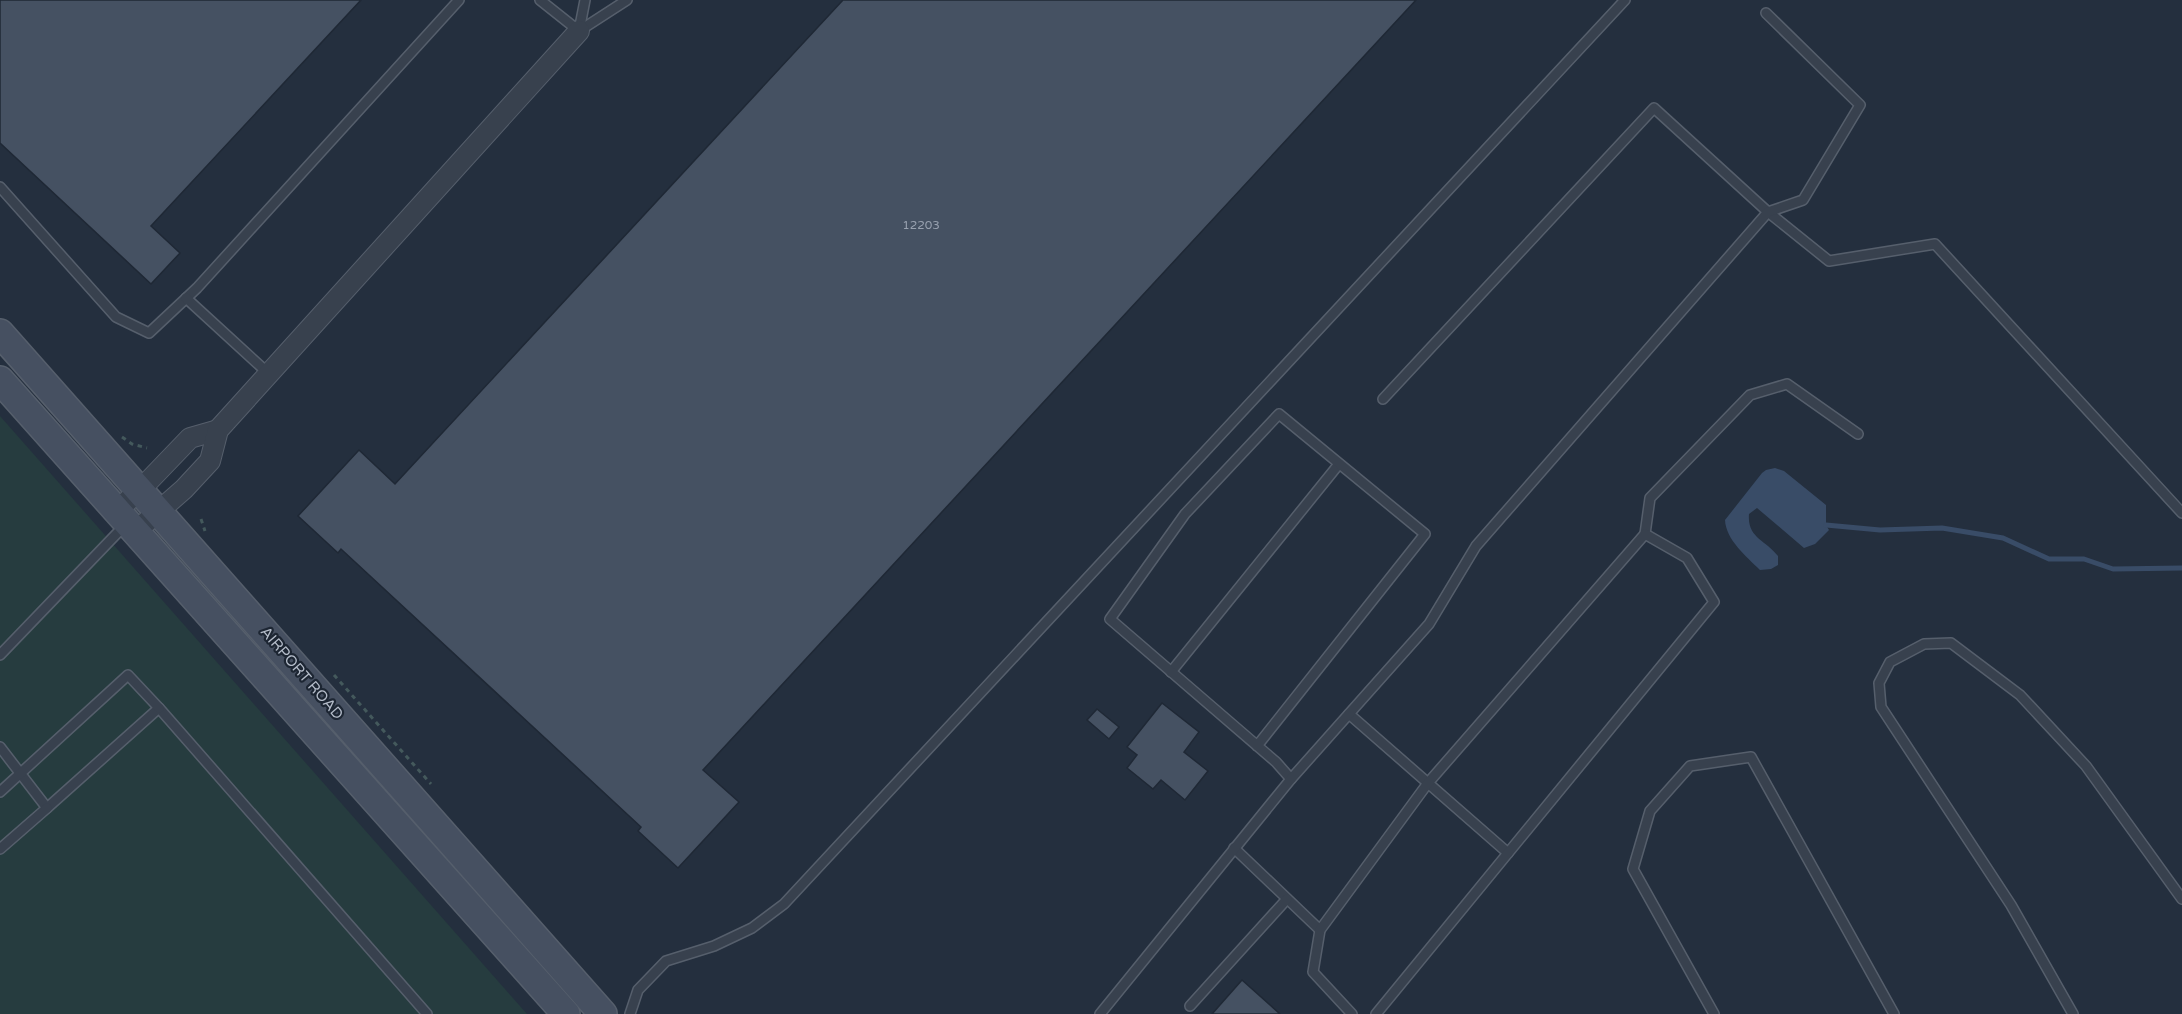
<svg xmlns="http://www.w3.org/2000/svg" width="2182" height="1014" font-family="'Varela Round',sans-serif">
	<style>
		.green { fill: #263c3f }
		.water { fill: #394c67 }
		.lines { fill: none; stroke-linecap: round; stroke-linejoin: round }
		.stream { stroke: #394c67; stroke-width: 5 }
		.building { fill: #455162; stroke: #1f2835; stroke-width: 1.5 }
		.lane-casing { stroke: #565f6c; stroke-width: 12 }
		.street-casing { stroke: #565f6c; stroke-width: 22 }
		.secondary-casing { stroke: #565f6c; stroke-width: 30 }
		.path { stroke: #44595c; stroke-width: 3; stroke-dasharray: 4.5 4.5; stroke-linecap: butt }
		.lane { stroke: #38414e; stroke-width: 9 }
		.street { stroke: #38414e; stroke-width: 20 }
		.secondary { stroke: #465061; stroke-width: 27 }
		.labels { text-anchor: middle; stroke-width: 4.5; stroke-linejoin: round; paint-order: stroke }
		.number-label { font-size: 12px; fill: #98a1af }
		.street-label { font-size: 15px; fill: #b4bcc9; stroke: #1d2633 }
	</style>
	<rect width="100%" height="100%" fill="#242f3e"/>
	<!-- green -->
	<path class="green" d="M0,416L527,1014H0Z"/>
	<!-- water -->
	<path class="water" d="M1775,468L1784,471L1826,505V525L1829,530L1815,544L1804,548L1757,508L1749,514C1747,538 1766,540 1778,556V565L1771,569L1760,570C1746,556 1726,540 1725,520L1762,473L1766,470Z"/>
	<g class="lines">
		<!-- stream -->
		<path class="stream" d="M1826,525L1880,530L1942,528L2003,538L2049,559H2084L2113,569L2182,568"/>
	</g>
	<!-- building -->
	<g class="building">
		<path d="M0,0H361L151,226L180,253L151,284L0,143Z"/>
		<path d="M843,0H1416L703,770L739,802L678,868L638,831L641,827L341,549L338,553L298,516L359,450L395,484Z"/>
		<path d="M1162,703L1199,732L1184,752L1208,771L1185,800L1161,780L1153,789L1127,768L1137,755L1127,747Z"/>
		<path d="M1097,709L1119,727L1109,739L1087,720Z"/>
		<path d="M1242,980L1280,1014H1212Z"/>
	</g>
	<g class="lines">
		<!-- lane casing -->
		<g class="lane-casing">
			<g id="lane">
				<path d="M540,0L579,31"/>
				<path d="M579,31L627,0"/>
				<path d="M579,31L585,0"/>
				<path d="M0,187L116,317L149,333L197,288L459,0"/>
				<path d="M186,298L269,374"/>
				<path d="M1383,399L1654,108L1768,212L1829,261L1935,244L2182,513"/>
				<path d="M1645,534L1650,498L1750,395L1787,384L1858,434"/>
				<path d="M0,655L125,525"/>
				<path d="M1171,672L1339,464"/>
				<path d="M1349,714L1508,853"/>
				<path d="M1257,746L1425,534L1279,414L1185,514L1110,619L1276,762L1291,779"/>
				<path d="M0,747L47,808L159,708L427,1014"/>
				<path d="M0,792L128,675L159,708"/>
				<path d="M1234,848L1320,930"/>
				<path d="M0,849L47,808"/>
				<path d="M1190,1006L1287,899"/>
				<path d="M630,1014L638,990L666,961L714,946L752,928L784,904L1625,0"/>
				<path d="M1100,1014L1291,779L1429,624L1476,546L1768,212L1803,200L1860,105L1766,13"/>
				<path d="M1352,1014L1313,972L1320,930L1428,783L1645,534L1687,558L1714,602L1376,1014"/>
				<path d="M1714,1014L1633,869L1650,811L1690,766L1751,757L1894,1014"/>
				<path d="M2073,1014L2011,905L1881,707L1879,683L1890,662L1924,644L1951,643L2020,695L2086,766L2182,899"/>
			</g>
		</g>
		<!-- street casing -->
		<g class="street-casing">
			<g id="street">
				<path d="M116,511L140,490L190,438L218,430"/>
				<path d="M135,532L184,489L210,461L218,430L579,31"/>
			</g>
		</g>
		<!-- secondary casing -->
		<g class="secondary-casing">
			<g id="secondary">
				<path d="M0,333L603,1014"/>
				<path d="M0,380L566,1014"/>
			</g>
		</g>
		<!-- path -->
		<g class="path">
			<path d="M122,437L132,444L147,448"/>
			<path d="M201,519L205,531"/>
			<path d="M334,675L431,784"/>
		</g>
		<!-- lane -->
		<use href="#lane" class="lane"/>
		<!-- street -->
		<use href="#street" class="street"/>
		<!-- secondary -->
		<use href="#secondary" class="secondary"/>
	</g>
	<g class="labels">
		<!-- number labels -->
		<g class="number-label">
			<text x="921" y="229">12203</text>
		</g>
		<!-- street labels -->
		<g class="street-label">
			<text transform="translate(302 673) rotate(49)" y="5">AIRPORT ROAD</text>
		</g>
	</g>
</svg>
